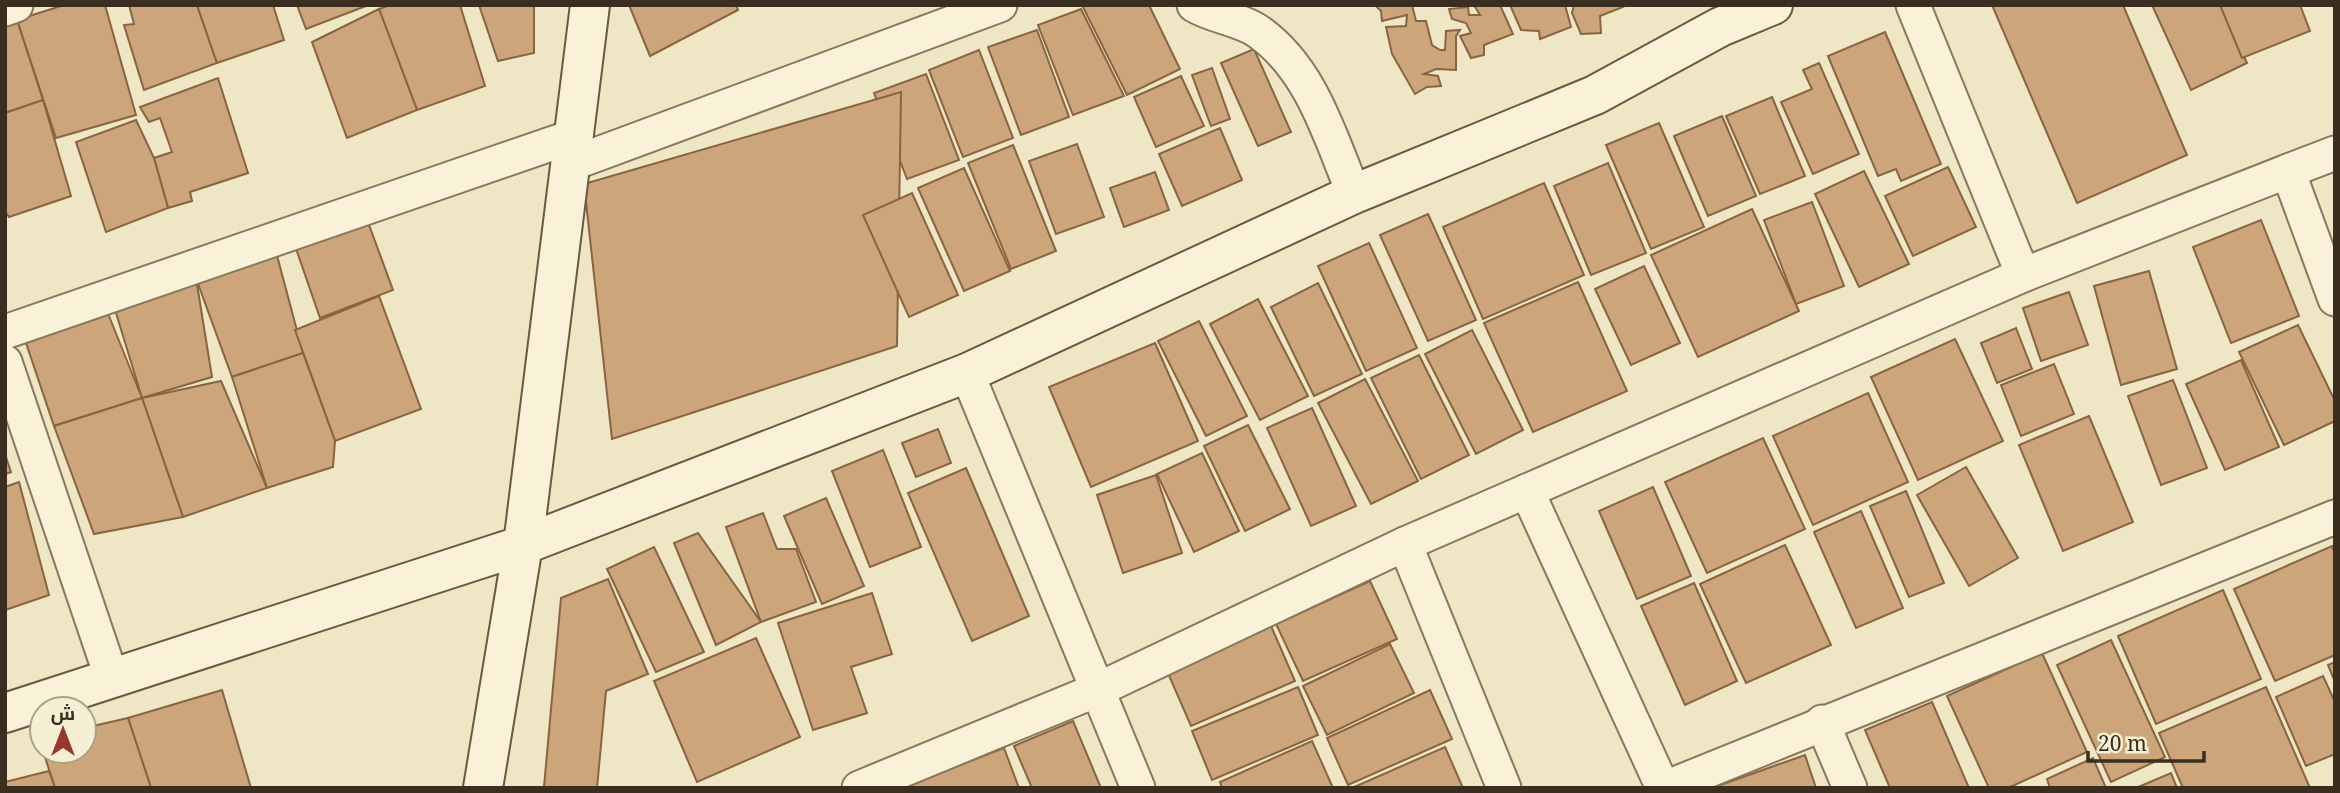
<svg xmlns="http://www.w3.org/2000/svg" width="2340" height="793" font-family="'Noto Serif',Cairo,serif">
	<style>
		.building { fill: #cca57b; stroke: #886441; stroke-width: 2 }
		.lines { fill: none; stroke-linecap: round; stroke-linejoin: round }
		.street-casing { stroke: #89785b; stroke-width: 37 }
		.secondary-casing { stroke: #6b593e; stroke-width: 42 }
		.street { stroke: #f9f2d8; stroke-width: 33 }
		.secondary { stroke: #f9f2d8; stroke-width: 38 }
	</style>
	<rect width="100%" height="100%" fill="#eee6c5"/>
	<!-- building -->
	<g class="building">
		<path d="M64,5H105L136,115L56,138L17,20Z"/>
		<path d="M129,5H197L217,63L144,90L124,25L134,24Z"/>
		<path d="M197,5H273L284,40L217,63Z"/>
		<path d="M297,5H366V6L306,29Z"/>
		<path d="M390,5H460L485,86L417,110L379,9Z"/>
		<path d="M479,5H534V53L498,61Z"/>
		<path d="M629,5H736L738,10L650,56Z"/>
		<path d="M1082,5H1149L1180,69L1127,95Z"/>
		<path d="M1375,5H1412L1416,21H1426L1432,45L1440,50H1445L1446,31L1460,30L1456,36V70L1436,69L1424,74L1438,76L1441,86L1427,87L1415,94L1392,54L1386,27L1406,26L1407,15L1382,21L1381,11Z"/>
		<path d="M1474,5H1500L1513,34L1484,45V55L1471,58L1460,36L1471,33L1466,23L1452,19L1449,9L1468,7L1469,15H1480Z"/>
		<path d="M1510,5H1565L1571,27L1540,39L1539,31L1521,30Z"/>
		<path d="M1574,5H1621L1623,7L1600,16L1601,33L1581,34L1572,13Z"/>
		<path d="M1992,5H2123L2187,155L2077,203Z"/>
		<path d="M2152,5H2220L2247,63L2191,90Z"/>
		<path d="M2220,5H2300L2310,31L2242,58Z"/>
		<path d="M379,9L417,110L347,138L312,42Z"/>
		<path d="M1081,9L1124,96L1073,115L1038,25Z"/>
		<path d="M17,20L43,100L5,113V23Z"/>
		<path d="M1037,30L1069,117L1021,135L988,47Z"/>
		<path d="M1885,32L1941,164L1901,181L1896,169L1878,176L1828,56Z"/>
		<path d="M1254,49L1291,132L1258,146L1221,63Z"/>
		<path d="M979,50L1013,138L963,157L929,70Z"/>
		<path d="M1819,63L1859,154L1813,174L1781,102L1812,89L1803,70Z"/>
		<path d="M1212,68L1230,119L1211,126L1192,75Z"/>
		<path d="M926,74L959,160L907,179L874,93Z"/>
		<path d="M1181,76L1204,126L1156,147L1134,97Z"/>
		<path d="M218,78L248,173L190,192L192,201L168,208L154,158L172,152L160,118L149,122L140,107Z"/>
		<path d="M901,92L897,346L612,439L584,184Z"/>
		<path d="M1772,97L1805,176L1760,194L1726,116Z"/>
		<path d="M43,100L71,196L9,217L5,211V113Z"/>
		<path d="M1722,116L1756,196L1708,216L1674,136Z"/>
		<path d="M136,120L154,158L168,208L106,232L76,142Z"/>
		<path d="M1659,123L1704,227L1651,249L1606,145Z"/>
		<path d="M1220,128L1242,180L1182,206L1159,154Z"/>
		<path d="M1077,144L1104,217L1056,234L1029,161Z"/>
		<path d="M1013,145L1056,251L1011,269L968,163Z"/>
		<path d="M1608,163L1646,253L1591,275L1554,186Z"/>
		<path d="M1948,167L1976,227L1913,256L1885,196Z"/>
		<path d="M964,168L1010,271L964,291L918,188Z"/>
		<path d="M1864,171L1909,264L1859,287L1815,194Z"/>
		<path d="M1155,172L1169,210L1124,227L1110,188Z"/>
		<path d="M1544,183L1584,275L1483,319L1443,227Z"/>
		<path d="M912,193L958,295L909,317L863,215Z"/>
		<path d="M1812,202L1844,286L1796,304L1764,220Z"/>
		<path d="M1752,209L1799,311L1698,357L1651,255Z"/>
		<path d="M365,214L393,290L320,318L293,240Z"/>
		<path d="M1428,214L1476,320L1428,341L1380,235Z"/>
		<path d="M2261,220L2299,316L2231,343L2193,247Z"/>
		<path d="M1369,243L1417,348L1366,371L1318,266Z"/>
		<path d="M275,248L303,353L232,377L196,278Z"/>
		<path d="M1644,266L1680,343L1631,365L1595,289Z"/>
		<path d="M2149,271L2177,369L2121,385L2094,286Z"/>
		<path d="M196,278L212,377L142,398L113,303Z"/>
		<path d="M1578,282L1627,391L1533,432L1484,323Z"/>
		<path d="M1318,283L1362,374L1314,396L1271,307Z"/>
		<path d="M2069,292L2088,345L2041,361L2023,308Z"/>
		<path d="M379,296L421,409L335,441L295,330Z"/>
		<path d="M1258,299L1308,396L1260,420L1210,324Z"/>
		<path d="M105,306L142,398L54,426L24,337Z"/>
		<path d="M1199,321L1247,416L1206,436L1158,341Z"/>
		<path d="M2298,325L2335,401V421L2284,445L2239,352Z"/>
		<path d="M2016,328L2032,369L1997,383L1981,343Z"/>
		<path d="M1472,330L1523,430L1476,454L1425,354Z"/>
		<path d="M1955,339L2003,441L1918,480L1871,377Z"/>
		<path d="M1155,343L1198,441L1091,487L1049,387Z"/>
		<path d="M303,353L335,441L333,467L267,488L232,377Z"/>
		<path d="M1419,355L1469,455L1421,479L1371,378Z"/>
		<path d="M2241,360L2279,447L2225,470L2186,384Z"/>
		<path d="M2054,364L2074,414L2021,436L2001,385Z"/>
		<path d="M1365,379L1418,481L1371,504L1318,403Z"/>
		<path d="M2173,380L2207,468L2161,485L2128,396Z"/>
		<path d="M221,381L267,488L183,517L142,398Z"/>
		<path d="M1868,393L1908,482L1813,525L1773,436Z"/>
		<path d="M142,398L183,517L94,534L54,426Z"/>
		<path d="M1312,408L1356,506L1311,526L1267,428Z"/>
		<path d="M2089,416L2133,522L2063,551L2019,445Z"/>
		<path d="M1248,425L1290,509L1245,531L1204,446Z"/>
		<path d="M938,429L951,463L916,477L902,443Z"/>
		<path d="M1763,438L1805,529L1707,573L1665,482Z"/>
		<path d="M883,450L921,547L870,567L832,471Z"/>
		<path d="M1202,453L1239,531L1194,552L1157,474Z"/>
		<path d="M5,454L11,472L5,474Z"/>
		<path d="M1966,467L2018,558L1969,586L1917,495Z"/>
		<path d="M966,468L1029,616L972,641L908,493Z"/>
		<path d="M1156,475L1182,553L1123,573L1097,495Z"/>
		<path d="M19,482L49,595L5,610V487Z"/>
		<path d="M1653,487L1691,576L1637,599L1599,511Z"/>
		<path d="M1906,491L1944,583L1909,597L1870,506Z"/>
		<path d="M826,498L864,586L822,604L784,516Z"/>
		<path d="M1861,511L1903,608L1856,628L1814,532Z"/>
		<path d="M763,513L777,549H796L816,602L761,622L726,527Z"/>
		<path d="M698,533L761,622L716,645L674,543Z"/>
		<path d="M1785,545L1831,645L1746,683L1700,584Z"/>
		<path d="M2332,546L2335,553V655L2275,681L2234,589Z"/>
		<path d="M654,547L704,652L656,672L607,569Z"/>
		<path d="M608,579L648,674L606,691L597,788L544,787L561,598Z"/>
		<path d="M1370,581L1397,639L1303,681L1276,624Z"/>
		<path d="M1694,583L1737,681L1685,705L1641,606Z"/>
		<path d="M2223,590L2261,679L2156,724L2118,636Z"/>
		<path d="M872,593L892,654L851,667L867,713L813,730L778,623Z"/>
		<path d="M1271,626L1295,681L1191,726L1167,671Z"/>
		<path d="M756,638L800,737L697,782L654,681Z"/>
		<path d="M2111,640L2165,757L2111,782L2057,665Z"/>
		<path d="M1390,644L1414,693L1327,735L1303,686Z"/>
		<path d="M2042,653L2087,752L2008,788H1989L1947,696Z"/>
		<path d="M2335,662V682L2328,665Z"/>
		<path d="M2323,676L2335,702V754L2306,766L2276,697Z"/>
		<path d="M1298,687L1318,735L1212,780L1192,731Z"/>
		<path d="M2266,687L2310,788H2183L2159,733Z"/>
		<path d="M222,690L251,788H151L128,718Z"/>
		<path d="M1430,690L1452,739L1348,785L1327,738Z"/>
		<path d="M1932,702L1969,788H1890L1865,730Z"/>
		<path d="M128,718L151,788H55L43,751H84V728Z"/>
		<path d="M1073,721L1101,788H1032L1014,746Z"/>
		<path d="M1312,741L1333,788H1222L1220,782Z"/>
		<path d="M1445,747L1463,788H1352Z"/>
		<path d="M1004,748L1019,788H901Z"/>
		<path d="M1805,755L1816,788H1712Z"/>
		<path d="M2093,758L2106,788H2050L2047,779Z"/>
		<path d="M49,771L55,788H5V782Z"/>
		<path d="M2171,773L2177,788H2136Z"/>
	</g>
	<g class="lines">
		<!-- street casing -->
		<g class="street-casing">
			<g id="street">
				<path d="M1194,5C1214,17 1241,19 1259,32C1312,70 1330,137 1354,194"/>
				<path d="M5,9L16,5"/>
				<path d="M571,164L1000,5"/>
				<path d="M2288,171L2335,153"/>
				<path d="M2023,275L2288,171L2335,299"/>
				<path d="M5,332L574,136"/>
				<path d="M5,362L112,679"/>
				<path d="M967,373L1138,788"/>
				<path d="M1527,491L1663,788"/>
				<path d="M1405,544L1504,788"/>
				<path d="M1822,722L1850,788"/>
				<path d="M859,788L1097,690L1405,544L2023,275L1913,5"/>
				<path d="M1665,788L2335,517"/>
			</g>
		</g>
		<!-- secondary casing -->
		<g class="secondary-casing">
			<g id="secondary">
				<path d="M5,713L523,545L590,5"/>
				<path d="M483,788L523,545L967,373L1354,194L1595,95L1720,27L1773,5"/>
			</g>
		</g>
		<!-- street -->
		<use href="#street" class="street"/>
		<!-- secondary -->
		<use href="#secondary" class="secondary"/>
	</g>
	<!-- border -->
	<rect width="2340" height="793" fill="none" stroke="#392e1f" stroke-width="14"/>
	<!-- north arrow -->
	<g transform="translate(63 730)"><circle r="33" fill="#f5efd4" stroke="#aaa28c" stroke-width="2"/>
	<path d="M0-5L12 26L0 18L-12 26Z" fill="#98362b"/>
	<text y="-10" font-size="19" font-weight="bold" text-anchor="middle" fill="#392e1f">ش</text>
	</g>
	<!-- scale -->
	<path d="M2088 751v10h116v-10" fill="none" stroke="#392e1f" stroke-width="3.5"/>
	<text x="2098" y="751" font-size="21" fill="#392e1f" stroke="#f5efd4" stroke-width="5" paint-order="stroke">20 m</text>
</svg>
